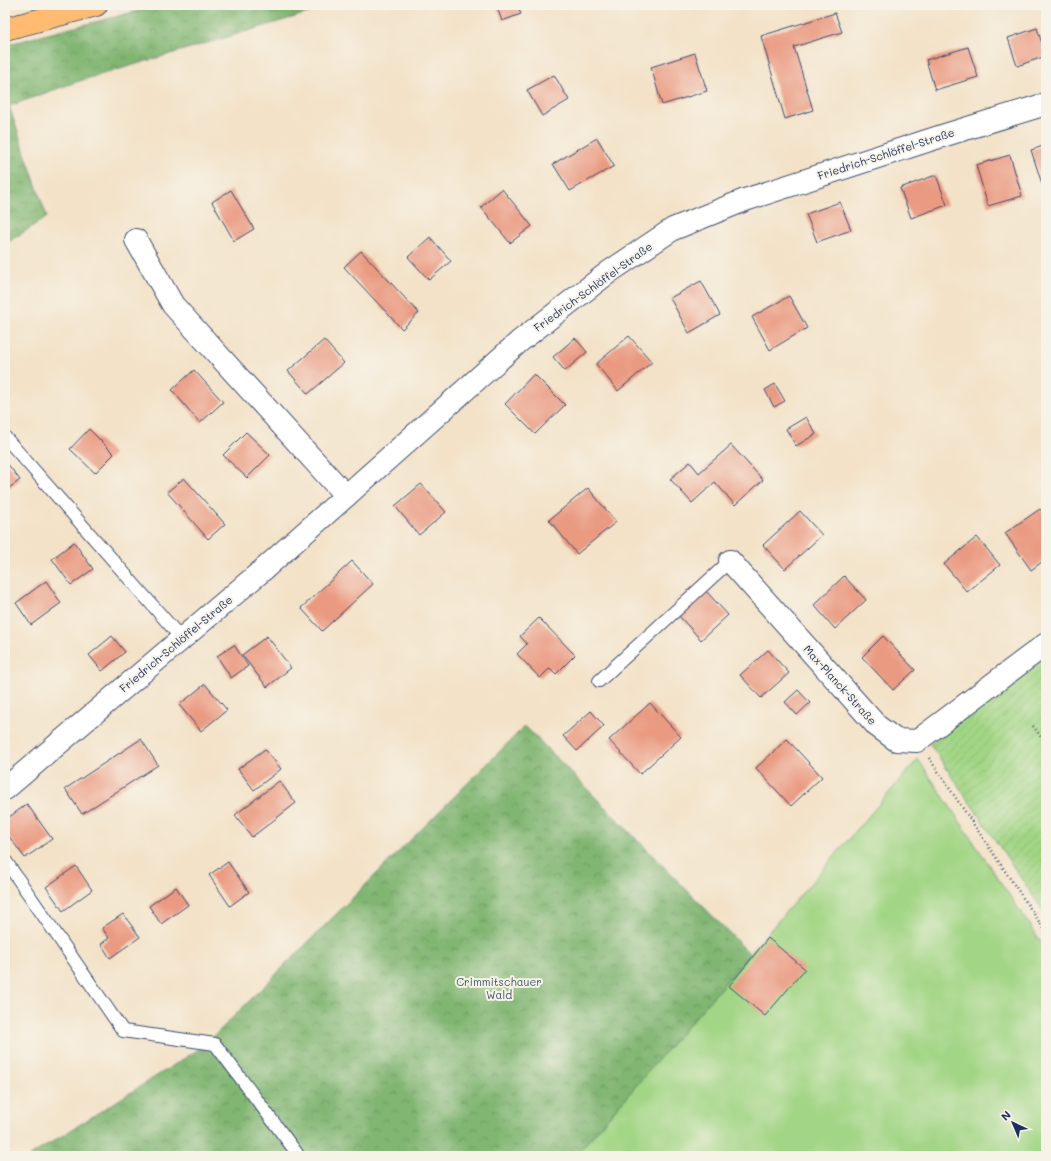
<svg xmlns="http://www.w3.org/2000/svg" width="1051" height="1161" font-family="Mali,sans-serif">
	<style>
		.grass { fill: #a2d585; stroke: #5e8272 }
		.forest { fill: url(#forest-crowns); stroke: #4e7268 }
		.garden { fill: url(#garden-furrows); stroke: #5e8272 }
		.building { fill: #ea9a81 }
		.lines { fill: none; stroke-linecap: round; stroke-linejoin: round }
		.service-casing { stroke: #3b4a6e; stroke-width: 14 }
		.minor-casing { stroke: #3b4a6e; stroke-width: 24 }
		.primary-casing { stroke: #3b4a6e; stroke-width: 24 }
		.path { stroke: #3b4a6e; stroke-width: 2.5; stroke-dasharray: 1 3; stroke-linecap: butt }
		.service { stroke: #fff; stroke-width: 12 }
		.minor { stroke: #fff; stroke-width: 22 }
		.primary { stroke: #ffbb71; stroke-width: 22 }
		.labels { text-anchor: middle; stroke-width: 4; stroke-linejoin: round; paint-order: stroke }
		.street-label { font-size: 11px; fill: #1b2f5e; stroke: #f7f3e8 }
		.park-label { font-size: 11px; fill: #3d5868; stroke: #f7f3e8 }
	</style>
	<defs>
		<pattern id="forest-crowns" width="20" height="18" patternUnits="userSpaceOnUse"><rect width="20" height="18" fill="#81b672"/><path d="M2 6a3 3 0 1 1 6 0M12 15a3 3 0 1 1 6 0" fill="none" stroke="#699461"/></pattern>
		<pattern id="garden-furrows" width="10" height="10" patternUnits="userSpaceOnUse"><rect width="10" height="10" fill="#a2d585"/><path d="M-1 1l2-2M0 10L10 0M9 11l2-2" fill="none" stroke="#8bb775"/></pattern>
	</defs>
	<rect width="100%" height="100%" fill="#f7f3e8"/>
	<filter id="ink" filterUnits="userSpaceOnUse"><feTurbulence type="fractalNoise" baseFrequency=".025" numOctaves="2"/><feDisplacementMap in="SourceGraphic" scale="8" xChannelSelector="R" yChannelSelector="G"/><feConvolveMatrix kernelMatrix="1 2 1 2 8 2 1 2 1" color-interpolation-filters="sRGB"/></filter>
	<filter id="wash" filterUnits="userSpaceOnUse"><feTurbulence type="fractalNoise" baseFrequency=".012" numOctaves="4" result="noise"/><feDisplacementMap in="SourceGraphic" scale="16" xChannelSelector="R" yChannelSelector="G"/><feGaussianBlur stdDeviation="0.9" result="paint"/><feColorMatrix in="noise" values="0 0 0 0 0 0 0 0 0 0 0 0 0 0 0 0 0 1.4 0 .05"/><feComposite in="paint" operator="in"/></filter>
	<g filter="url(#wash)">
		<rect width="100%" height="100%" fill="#f3e2c8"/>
		<!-- grass -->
		<path class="grass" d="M918,759L1046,950V1156H575Z"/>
		<!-- forest -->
		<g class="forest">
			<path d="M161,5H332L325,8L76,82L9,106L47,217L5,244V45Z"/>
			<path d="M525,726L750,954L575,1156H30L204,1046Z"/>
		</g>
		<!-- garden -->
		<path class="garden" d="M1046,655V915L930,744Z"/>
		<g id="blocks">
			<!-- building -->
			<g class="building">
				<path d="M503,5H517L521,14L502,21L497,7Z"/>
				<path d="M835,13L842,32L794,47L813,110L785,119L761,36Z"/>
				<path d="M1037,28L1046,56L1017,66L1008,38Z"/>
				<path d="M968,47L978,77L935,90L926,60Z"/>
				<path d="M695,53L707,91L662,105L651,67Z"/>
				<path d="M554,75L569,100L542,116L527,90Z"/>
				<path d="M597,138L614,166L570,191L553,164Z"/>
				<path d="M1046,145V196L1031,150Z"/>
				<path d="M1010,155L1022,196L988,206L976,165Z"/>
				<path d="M936,175L947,205L911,218L900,188Z"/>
				<path d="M502,189L532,226L510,243L481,207Z"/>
				<path d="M231,190L254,229L234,241L212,202Z"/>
				<path d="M840,202L851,230L817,242L806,214Z"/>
				<path d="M430,237L451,261L429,280L408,257Z"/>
				<path d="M361,251L419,313L402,329L344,267Z"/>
				<path d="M701,281L720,315L689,333L670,298Z"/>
				<path d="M789,296L807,328L770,350L752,317Z"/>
				<path d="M629,336L652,362L618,391L596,364Z"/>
				<path d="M575,338L587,352L565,371L553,357Z"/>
				<path d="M324,340L344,363L308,394L288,371Z"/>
				<path d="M194,370L223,402L200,423L172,390Z"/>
				<path d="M534,374L565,405L535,434L505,404Z"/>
				<path d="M775,384L785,401L774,407L765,390Z"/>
				<path d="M806,417L816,434L796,446L786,429Z"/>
				<path d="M89,429L114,454L95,473L70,449Z"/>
				<path d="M246,432L270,455L247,478L223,455Z"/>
				<path d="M731,445L763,480L735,505L715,482L692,503L670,479L690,462L699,473Z"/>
				<path d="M7,463L20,480L5,491V464Z"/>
				<path d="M184,478L225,524L208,539L167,492Z"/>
				<path d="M421,484L446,512L419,535L395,506Z"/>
				<path d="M588,488L616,522L577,554L549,520Z"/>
				<path d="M1040,509L1046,517V559L1031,570L1005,533Z"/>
				<path d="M800,511L822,535L785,569L763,545Z"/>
				<path d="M977,537L1000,565L967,592L944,564Z"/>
				<path d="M74,542L93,569L71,585L52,559Z"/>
				<path d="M352,561L373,584L322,631L301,608Z"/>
				<path d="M844,576L866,600L835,629L814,605Z"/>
				<path d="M46,581L61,603L31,625L16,603Z"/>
				<path d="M706,591L728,615L701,640L679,616Z"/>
				<path d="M539,618L575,655L556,674L550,668L540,678L517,654L527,644L520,636Z"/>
				<path d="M112,636L125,652L102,671L89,655Z"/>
				<path d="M267,636L291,668L267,687L242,655Z"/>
				<path d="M883,636L915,670L893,690L862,657Z"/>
				<path d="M234,645L248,666L231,678L217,656Z"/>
				<path d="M768,650L789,673L761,698L740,675Z"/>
				<path d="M205,684L227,710L201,731L179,705Z"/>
				<path d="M798,690L810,703L797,715L785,702Z"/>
				<path d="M650,703L681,737L640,774L609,740Z"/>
				<path d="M591,711L604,726L577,751L563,736Z"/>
				<path d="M141,739L158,765L82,814L65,789Z"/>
				<path d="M787,739L822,777L791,806L756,768Z"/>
				<path d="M265,749L281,769L254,790L238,769Z"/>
				<path d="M279,781L296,803L252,837L235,815Z"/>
				<path d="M27,804L52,839L25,858L5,831V820Z"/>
				<path d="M228,862L249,892L230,906L209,875Z"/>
				<path d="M76,866L92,890L63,911L46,887Z"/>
				<path d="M176,887L188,905L161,924L149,906Z"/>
				<path d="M123,914L140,937L110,958L101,944L109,938L102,928Z"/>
				<path d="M768,938L805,969L765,1016L729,986Z"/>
			</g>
		</g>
	</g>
	<g filter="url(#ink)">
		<use href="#blocks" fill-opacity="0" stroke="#3b4a6e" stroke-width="1"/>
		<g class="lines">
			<!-- service casing -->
			<g class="service-casing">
				<g id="service">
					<path d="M5,437L182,639"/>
					<path d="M599,681L730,561"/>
					<path d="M5,860L123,1031L215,1044L299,1156"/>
				</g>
			</g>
			<!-- minor casing -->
			<g class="minor-casing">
				<g id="minor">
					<path d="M136,240L173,305L346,496"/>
					<path d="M730,561L877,726L896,740L917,741L1046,644"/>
					<path d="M5,789L264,569L520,341L609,272L673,229L745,200L942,136L1046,104"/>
				</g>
			</g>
			<!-- primary casing -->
			<g class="primary-casing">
				<path id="primary" d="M5,29L96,5"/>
			</g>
			<!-- path -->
			<g class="path">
				<path d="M1033,726L1046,744"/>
				<path d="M929,758L1046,932"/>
			</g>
			<!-- service -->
			<use href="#service" class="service"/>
			<!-- minor -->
			<use href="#minor" class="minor"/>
			<!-- primary -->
			<use href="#primary" class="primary"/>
		</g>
	</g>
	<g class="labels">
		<!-- street labels -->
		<g class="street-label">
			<text transform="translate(886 154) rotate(-18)" y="4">Friedrich-Schlöffel-Straße</text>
			<text transform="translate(593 287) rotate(-36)" y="4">Friedrich-Schlöffel-Straße</text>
			<text transform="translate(176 644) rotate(-40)" y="4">Friedrich-Schlöffel-Straße</text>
			<text transform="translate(840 685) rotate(48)" y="4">Max-Planck-Straße</text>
		</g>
		<!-- park labels -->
		<g class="park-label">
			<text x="499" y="986">Crimmitschauer<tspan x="499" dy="13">Wald</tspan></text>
		</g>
	</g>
	<!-- margin -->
	<rect width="1051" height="1161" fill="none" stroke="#f7f3e8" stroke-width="20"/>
	<!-- north arrow -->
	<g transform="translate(1013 1123) rotate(316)" stroke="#f7f3e8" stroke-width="3" paint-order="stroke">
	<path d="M0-3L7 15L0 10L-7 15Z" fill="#1b2f5e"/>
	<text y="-6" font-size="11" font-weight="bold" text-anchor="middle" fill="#1b2f5e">N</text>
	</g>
</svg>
